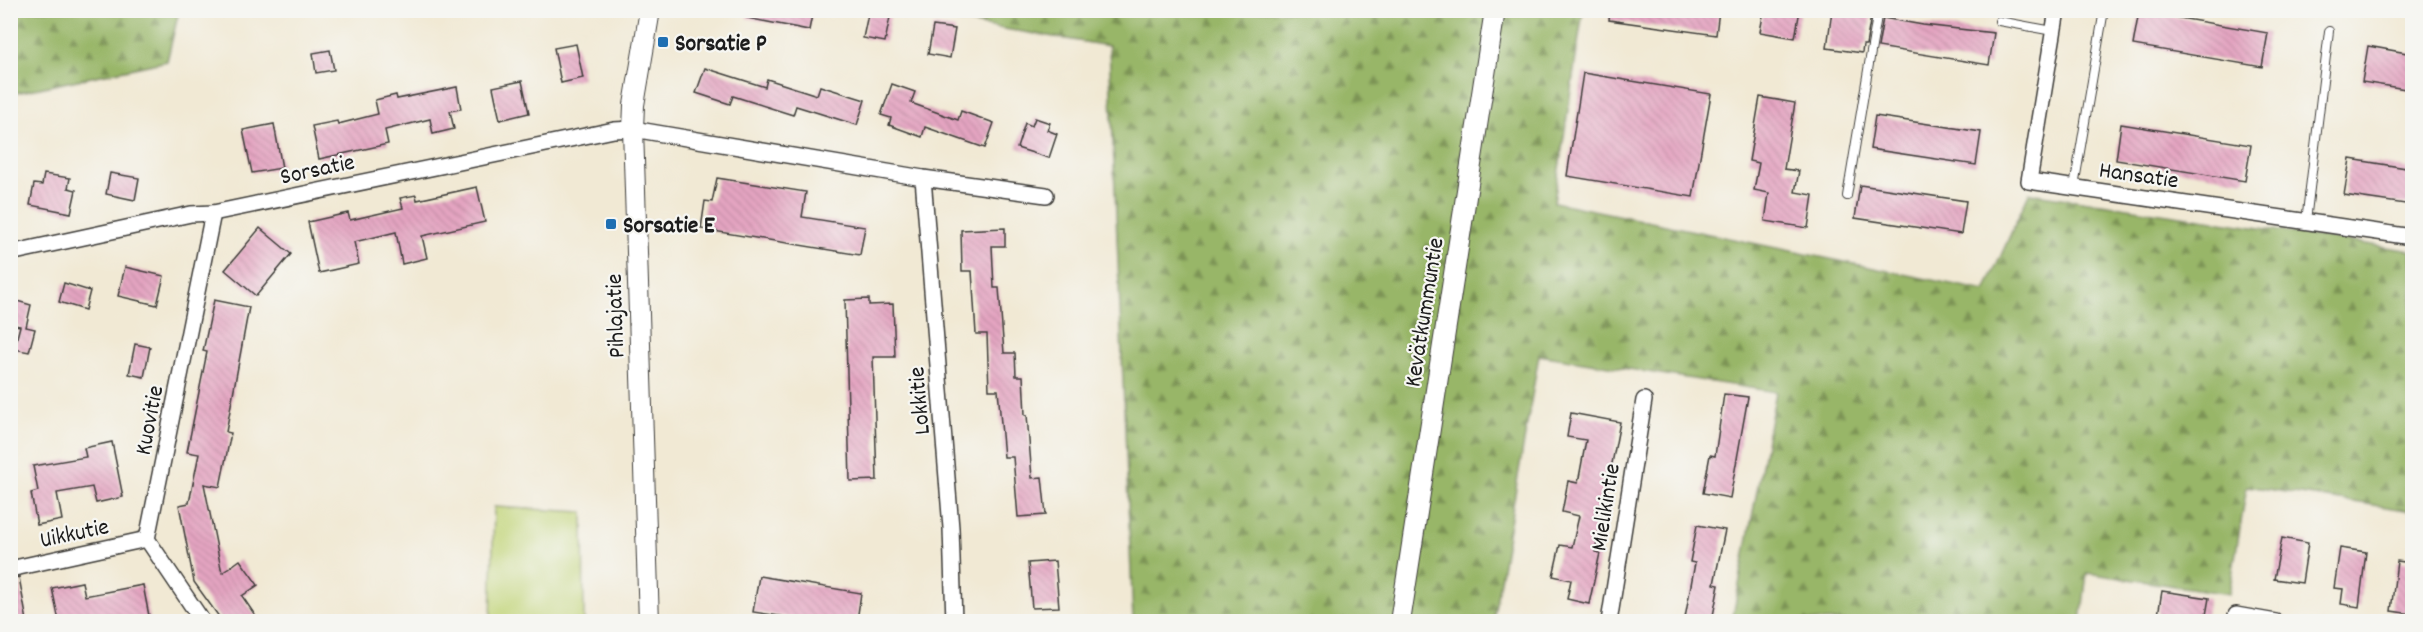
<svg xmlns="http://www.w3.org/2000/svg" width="2423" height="632" font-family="Dekko,sans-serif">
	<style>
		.forest { fill: url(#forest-firs); stroke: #5a6942; stroke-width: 1.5 }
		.garden { fill: #c1d478; stroke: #6e784a; stroke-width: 1.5 }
		.building { fill: url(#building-back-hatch) }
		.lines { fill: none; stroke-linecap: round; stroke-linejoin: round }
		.service-casing { stroke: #3c3b38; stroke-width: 10 }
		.minor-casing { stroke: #3c3b38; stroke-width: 18 }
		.tertiary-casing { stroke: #3c3b38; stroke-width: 22 }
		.service { stroke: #fff; stroke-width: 8 }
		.minor { stroke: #fff; stroke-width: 15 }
		.tertiary { stroke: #fff; stroke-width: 20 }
		.poi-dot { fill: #1f6fb2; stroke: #f6f6f2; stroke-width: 2 }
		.labels { text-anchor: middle; stroke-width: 4.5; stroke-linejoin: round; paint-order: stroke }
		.poi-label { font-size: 24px; font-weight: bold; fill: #1c1c1c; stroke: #f6f6f2; text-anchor: start }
		.street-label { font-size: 24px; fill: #1c1c1c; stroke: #f6f6f2 }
	</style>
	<defs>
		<pattern id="forest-firs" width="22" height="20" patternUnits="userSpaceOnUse" patternTransform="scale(1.5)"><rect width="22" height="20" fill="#98b668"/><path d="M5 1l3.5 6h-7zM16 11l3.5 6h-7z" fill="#7b9355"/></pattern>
		<pattern id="building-back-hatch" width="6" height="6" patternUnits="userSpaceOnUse" patternTransform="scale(1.5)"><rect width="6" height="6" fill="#e4a4c1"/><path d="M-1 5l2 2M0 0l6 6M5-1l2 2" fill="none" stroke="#c38da5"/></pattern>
	</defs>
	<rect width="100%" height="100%" fill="#f6f6f2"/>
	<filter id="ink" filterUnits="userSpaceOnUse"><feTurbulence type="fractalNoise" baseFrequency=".0167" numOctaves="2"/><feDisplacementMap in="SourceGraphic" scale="12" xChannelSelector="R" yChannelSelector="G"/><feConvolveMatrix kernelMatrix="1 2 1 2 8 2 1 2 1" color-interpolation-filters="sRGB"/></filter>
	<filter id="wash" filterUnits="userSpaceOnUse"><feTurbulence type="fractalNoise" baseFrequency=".008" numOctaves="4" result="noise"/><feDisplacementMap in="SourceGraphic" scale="24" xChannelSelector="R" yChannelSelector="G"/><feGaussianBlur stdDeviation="1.35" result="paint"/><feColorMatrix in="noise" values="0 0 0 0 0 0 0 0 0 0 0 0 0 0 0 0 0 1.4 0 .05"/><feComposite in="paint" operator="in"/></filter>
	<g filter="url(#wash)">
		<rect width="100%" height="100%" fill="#f1e9d4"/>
		<!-- forest -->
		<g class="forest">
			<path d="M10,11L11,10L179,11L167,61L11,94Z"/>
			<path d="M894,11H1583L1554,202L1985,291L2029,193L2412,251V511L2247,486L2229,594L2087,573L2081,621H1732L1776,392L1539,355L1493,621H1133L1109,46Z"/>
		</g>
		<!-- garden -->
		<path class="garden" d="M494,507L583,512L584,621H491Z"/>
		<g id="blocks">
			<!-- building -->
			<g class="building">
				<path d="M748,10H813L809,30L747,18Z"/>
				<path d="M1610,10H1719L1716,35L1609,20Z"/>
				<path d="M1764,10H1800L1795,38L1760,32Z"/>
				<path d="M1832,10H1867V15L1871,16L1866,45H1863L1862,53L1827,48Z"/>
				<path d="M2139,11L2268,33L2262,67L2133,45Z"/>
				<path d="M868,14L890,17L885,42L863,38Z"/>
				<path d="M1883,18L1923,25L1994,33L1989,65L1878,47Z"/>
				<path d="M933,26L955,29L950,58L928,54Z"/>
				<path d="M576,44L583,78L561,83L554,48Z"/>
				<path d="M2368,46L2412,54V90L2362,82Z"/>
				<path d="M330,50L334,70L316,73L313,53Z"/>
				<path d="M705,68L765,87L767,79L817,95L820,86L865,100L857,125L796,106L793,115L733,96L730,104L696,93Z"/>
				<path d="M1583,73L1711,94L1693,197L1567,176Z"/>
				<path d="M522,81L529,113L500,120L493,87Z"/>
				<path d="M892,84L915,92L911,103L958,120L961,111L994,123L985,148L925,127L922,137L889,125L891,118L881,115Z"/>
				<path d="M457,87L461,109L450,111L454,129L433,134L430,119L385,130L388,144L319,159L312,126L337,121L338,124L378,114L375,100L396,95L397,99Z"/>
				<path d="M1760,97L1795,103L1784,169L1799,171L1795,192L1813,195L1808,228L1765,221L1769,193L1754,190L1759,163L1749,161Z"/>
				<path d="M1875,116L1981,132L1976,165L1870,149Z"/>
				<path d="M1035,118L1050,123L1047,130L1057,134L1049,158L1017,148L1025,123L1032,126Z"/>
				<path d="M274,124L282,168L252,173L243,130Z"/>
				<path d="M2121,124L2251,145L2245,181L2116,160Z"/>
				<path d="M2350,159L2412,169V205L2344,195Z"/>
				<path d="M110,173L139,178L135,200L106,194Z"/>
				<path d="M44,174L70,178L68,188L76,190L71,213L30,205L34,184L42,185Z"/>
				<path d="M717,178L806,192L802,217L865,227L860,255L701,229L705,201L712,202Z"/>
				<path d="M1860,185L1966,201L1961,234L1855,218Z"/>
				<path d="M477,187L485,222L422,236L427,258L402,264L396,232L354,242L359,264L319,273L308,222L348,213L350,220L403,208L400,198L416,195L417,200Z"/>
				<path d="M260,228L291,254L256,296L225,270Z"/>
				<path d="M1005,228V246H992L994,288H999L1004,353H1015L1016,376H1023L1025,415H1027L1032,478L1042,477L1046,515L1018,517L1013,457H1004L998,390H989L987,334H976L972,271H962L961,230Z"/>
				<path d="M125,267L164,276L157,305L118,296Z"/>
				<path d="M64,283L90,291L85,310L59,302Z"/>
				<path d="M10,299L31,305L26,327L35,329L29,352L14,349L20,326L10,324Z"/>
				<path d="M869,299V305L893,304L895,357H873L877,480L850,481L845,300Z"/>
				<path d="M214,300L249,307L226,432L231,433L220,487L204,484L222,573L240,560L258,585L242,596L259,621H222L194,582L179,505L189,503L199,454L187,452L207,352L203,351Z"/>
				<path d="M135,344L150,347L144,377L129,374Z"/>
				<path d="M1724,394L1748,397L1730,498L1703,493L1710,455L1715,456Z"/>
				<path d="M1571,413L1620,422L1595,552L1600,553L1589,604L1567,599L1571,580L1553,576L1560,545L1572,547L1579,516L1562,512L1568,481L1578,483L1586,440L1567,437Z"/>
				<path d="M112,442L123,497L96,503L92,487L57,493L62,520L37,525L31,493L38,491L33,466L86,457L84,448Z"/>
				<path d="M1697,525L1725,530L1714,584L1719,585L1712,621L1685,618L1695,563L1690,562Z"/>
				<path d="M2282,538L2308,543L2302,583L2274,579Z"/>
				<path d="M2340,548L2366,552L2359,607L2341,604L2343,589L2334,588Z"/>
				<path d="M1055,561L1059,607L1032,608L1028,563Z"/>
				<path d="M2397,561L2412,563V614L2391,611Z"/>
				<path d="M759,576L861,593L857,621H811L753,612Z"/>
				<path d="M19,577L27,621H10V579Z"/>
				<path d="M82,582L85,596L143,585L150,621H119L118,615L84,621H59L52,588Z"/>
				<path d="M2162,591L2209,598L2205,621H2157Z"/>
			</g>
		</g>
	</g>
	<g filter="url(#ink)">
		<use href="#blocks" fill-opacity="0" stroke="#3c3b38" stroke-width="1.5"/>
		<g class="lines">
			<!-- service casing -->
			<g class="service-casing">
				<g id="service">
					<path d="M1999,21L2053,31"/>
					<path d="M2074,187L2104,10"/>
					<path d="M1847,196L1878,10"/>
					<path d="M2306,221L2329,31"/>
				</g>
			</g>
			<!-- minor casing -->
			<g class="minor-casing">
				<g id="minor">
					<path d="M2057,10L2029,181L2412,237"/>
					<path d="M923,178L951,528L954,622"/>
					<path d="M10,253L191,214L213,213L614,130L633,129L923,178L1046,195"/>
					<path d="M10,569L147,539"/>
					<path d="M203,622L147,539L213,213"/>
					<path d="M1609,622L1644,400"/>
					<path d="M2235,622L2236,615L2276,622"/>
				</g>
			</g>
			<!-- tertiary casing -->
			<g class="tertiary-casing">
				<g id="tertiary">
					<path d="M649,622L633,129L634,105L650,10"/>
					<path d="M1400,622L1495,10"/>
				</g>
			</g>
			<!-- service -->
			<use href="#service" class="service"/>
			<!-- minor -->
			<use href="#minor" class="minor"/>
			<!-- tertiary -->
			<use href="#tertiary" class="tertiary"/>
		</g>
	</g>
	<!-- markers -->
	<g class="poi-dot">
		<rect x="657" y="36" width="12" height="12" rx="3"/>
		<rect x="605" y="218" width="12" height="12" rx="3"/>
	</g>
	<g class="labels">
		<!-- poi labels -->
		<g class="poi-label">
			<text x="675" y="50">Sorsatie P</text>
			<text x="623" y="232">Sorsatie E</text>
		</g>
		<!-- street labels -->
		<g class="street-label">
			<text transform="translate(317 168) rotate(-12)" y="8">Sorsatie</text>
			<text transform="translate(2139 174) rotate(8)" y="8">Hansatie</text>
			<text transform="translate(1423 312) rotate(-81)" y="8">Kevätkummuntie</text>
			<text transform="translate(614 316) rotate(-92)" y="8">Pihlajatie</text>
			<text transform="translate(918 401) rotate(-95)" y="8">Lokkitie</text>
			<text transform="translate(148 420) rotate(-79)" y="8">Kuovitie</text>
			<text transform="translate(1604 507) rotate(-81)" y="8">Mielikintie</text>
			<text transform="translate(74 532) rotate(-12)" y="8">Uikkutie</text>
		</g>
	</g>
	<!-- margin -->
	<rect width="2423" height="632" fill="none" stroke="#f6f6f2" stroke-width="36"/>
</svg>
